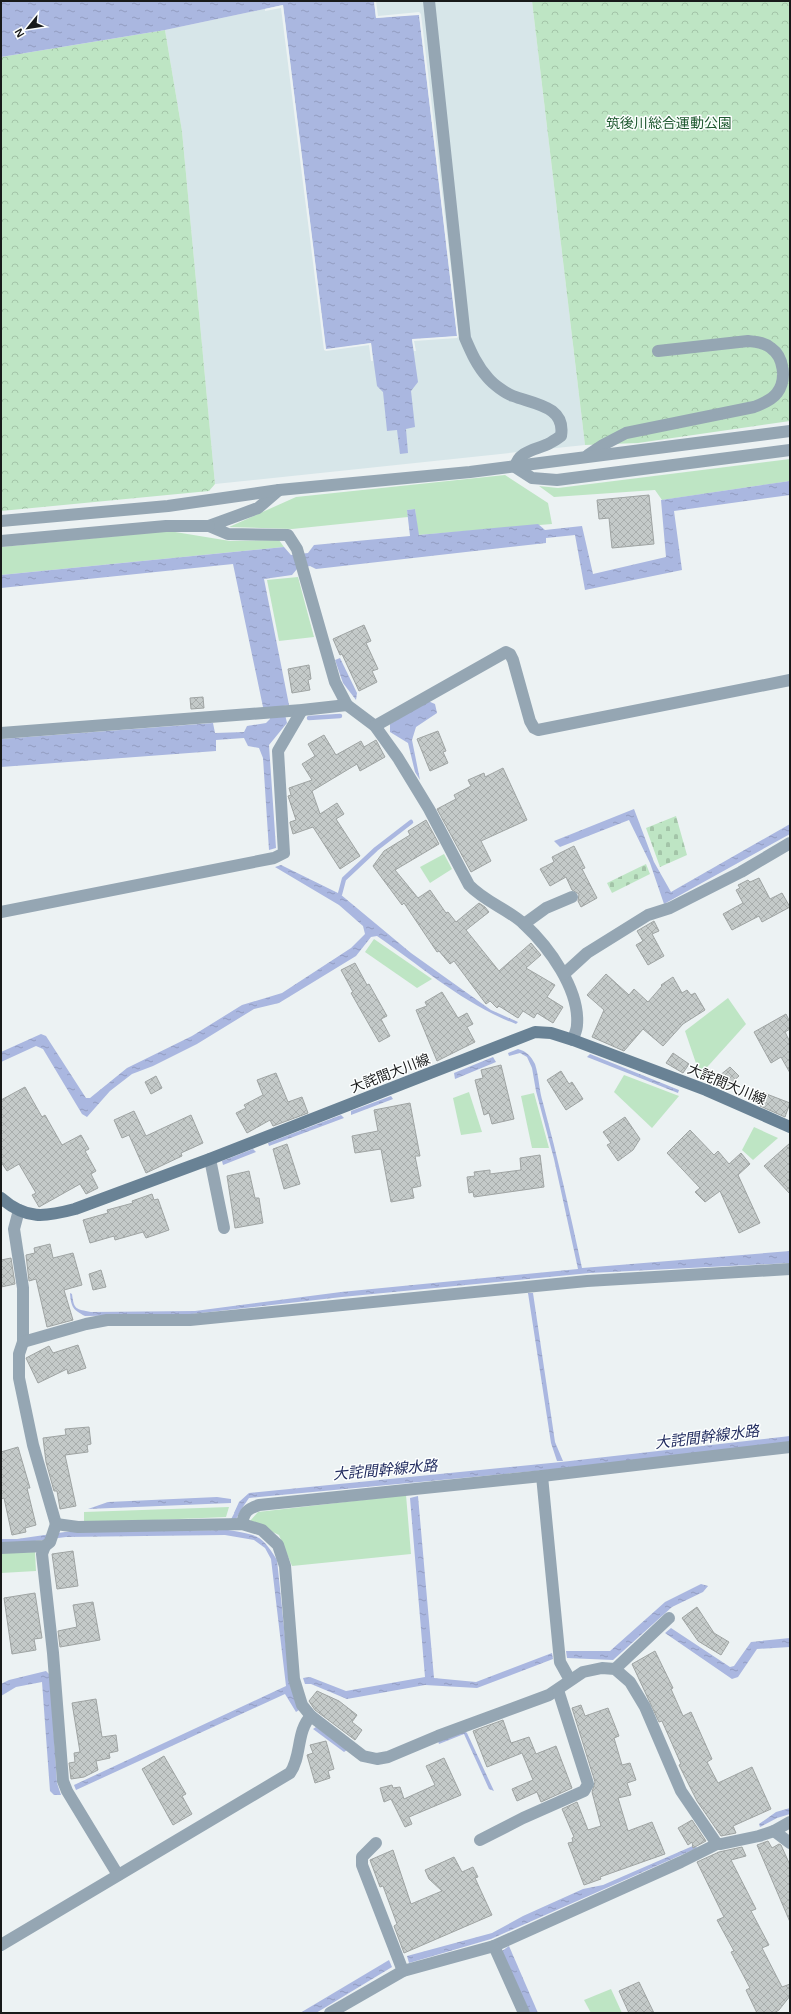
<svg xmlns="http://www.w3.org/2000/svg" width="791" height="2014" font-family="Helvetica,'Noto Sans JP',sans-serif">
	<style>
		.built { fill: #d7e6e9 }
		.green { fill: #bee5c4 }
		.cemetery { fill: url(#cemetery-stones) }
		.park { fill: url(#park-crowns) }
		.water { fill: url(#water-ripples) }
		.pier { fill: #ecf2f3 }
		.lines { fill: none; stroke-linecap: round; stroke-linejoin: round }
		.stream { stroke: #aab7e0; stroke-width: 4.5 }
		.building { fill: url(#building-cross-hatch); stroke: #9fa4a3 }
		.minor { stroke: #95a6b3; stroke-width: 12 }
		.secondary { stroke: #698295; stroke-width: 12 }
		.labels { text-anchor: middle; stroke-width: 3; stroke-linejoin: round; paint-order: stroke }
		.park-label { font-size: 14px; fill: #1e582f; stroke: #fdffff }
		.street-label { font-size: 14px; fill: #181a1a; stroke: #fdffff }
		.water-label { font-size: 15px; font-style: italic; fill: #222d60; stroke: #fdffff }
	</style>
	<defs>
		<pattern id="cemetery-stones" width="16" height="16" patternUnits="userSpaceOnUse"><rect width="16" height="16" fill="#bee5c4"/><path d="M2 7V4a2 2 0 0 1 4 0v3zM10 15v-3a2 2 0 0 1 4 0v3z" fill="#a3c4a8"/></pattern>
		<pattern id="park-crowns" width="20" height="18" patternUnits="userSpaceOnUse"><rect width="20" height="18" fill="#bee5c4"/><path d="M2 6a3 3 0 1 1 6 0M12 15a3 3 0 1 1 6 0" fill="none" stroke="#a3c4a8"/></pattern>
		<pattern id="water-ripples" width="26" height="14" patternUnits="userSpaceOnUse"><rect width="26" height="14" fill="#aab7e0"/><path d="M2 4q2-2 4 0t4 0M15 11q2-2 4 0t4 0" fill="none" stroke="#929dc0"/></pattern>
		<pattern id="building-cross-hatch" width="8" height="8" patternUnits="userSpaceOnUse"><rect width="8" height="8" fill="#c4cac9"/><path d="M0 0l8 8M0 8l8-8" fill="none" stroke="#a8adac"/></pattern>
	</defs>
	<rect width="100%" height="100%" fill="#ecf2f3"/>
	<!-- built -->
	<path class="built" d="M312,1H532L585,445L215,484L182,131L165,30L283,5Z"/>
	<!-- green -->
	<g class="green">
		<path d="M790,459V481L662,500L655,490L554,497L539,486L558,488Z"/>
		<path d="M505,475L548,503L552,524L418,535L415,509L407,510L408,517L292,529L229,527L296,497Z"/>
		<path d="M169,531L230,541L279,540L284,547L1,575V547Z"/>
		<path d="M298,577L314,637L279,641L267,580Z"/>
		<path d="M444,854L452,869L430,883L420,867Z"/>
		<path d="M374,939L432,979L417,988L365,952Z"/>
		<path d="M728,998L746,1024L700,1075L685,1031Z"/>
		<path d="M624,1075L679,1096L652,1128L614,1092Z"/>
		<path d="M469,1092L482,1132L461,1135L453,1098Z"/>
		<path d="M534,1093L549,1148H532L521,1096Z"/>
		<path d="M754,1127L778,1138L753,1160L742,1150Z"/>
		<path d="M406,1495L411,1554L292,1566L279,1535L250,1521L258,1512Z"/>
		<path d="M229,1507L226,1517L84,1523V1512Z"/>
		<path d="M35,1552L36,1571L1,1573V1553Z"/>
		<path d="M611,1989L622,2013H591L584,2000Z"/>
	</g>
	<!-- cemetery -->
	<g class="cemetery">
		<path d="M676,816L687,855L660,867L646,828Z"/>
		<path d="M646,864L650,874L612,893L607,883Z"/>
	</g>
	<!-- park -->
	<g class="park">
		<path d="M532,1H790V421L638,443L585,445Z"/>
		<path d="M165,30L182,131L215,484L209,491L1,511V57Z"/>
	</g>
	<!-- water -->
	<g class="water">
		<path d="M1,1H374L376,18L419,14L457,336L412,340L418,382L411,391L415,427L406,429L408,453L400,454L397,430L387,431L383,392L377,386L371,343L326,350L283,5L165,30L1,57Z"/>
		<path d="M790,481V495L674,511L682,570L585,590L575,535L546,538V543L316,569L310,566L297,569L292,575L264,579L289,705L283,706L287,723L269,745L276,848L269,850L263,758L259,748L248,746L244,738L216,740V751L1,767V739L213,723L215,733L244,732L247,726L266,723L270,719L271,707H263L233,564L1,588V575L284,547L291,555L308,553L314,545L410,536L407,510L415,509L419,535L538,524L545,530L582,526L593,574L666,557L661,500Z"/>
		<path d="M340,658L357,693L356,700L343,683L335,660Z"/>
		<path d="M428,701L435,704L437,713L416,727L412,740L420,780L415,772L408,743L390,732V724Z"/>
		<path d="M634,809L654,862L671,892L790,824V834L664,904L650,863L629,820L560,847L554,841Z"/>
		<path d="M281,865L340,894L411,953L491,1010L518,1022L516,1024C465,1005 422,967 377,936L371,937L356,956L279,1003L254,1009L197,1044L153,1066L132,1074L110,1091L87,1117L82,1114L43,1049L36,1046L1,1062V1052L41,1034L46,1036L86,1098H90L127,1068L192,1036L242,1005L282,993L351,948L365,934L363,926L339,905L275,867Z"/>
		<path d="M518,1049C526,1051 531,1056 535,1064C539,1076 539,1091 543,1103C558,1158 570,1213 582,1268L790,1251V1263L590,1273L342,1297L192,1314L85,1316C73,1310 71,1307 70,1293L72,1294C74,1310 76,1309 91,1312L195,1311L341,1292L578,1269L554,1159L536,1091L532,1068L527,1057L520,1053L509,1056L508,1053Z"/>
		<path d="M590,1054L679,1090L678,1093L587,1057Z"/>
		<path d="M493,1057L496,1062L455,1079L454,1073Z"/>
		<path d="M391,1096L393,1099L351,1115V1111Z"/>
		<path d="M341,1115L344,1118L269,1146L268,1143Z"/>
		<path d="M253,1149L256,1152L223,1165L222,1161Z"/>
		<path d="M528,1293H533L555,1442L563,1461H557L551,1443Z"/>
		<path d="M790,1436V1442L557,1469L249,1498L238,1514L234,1513L239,1502L249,1493L561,1462Z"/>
		<path d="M418,1496L434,1678L476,1682L552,1653L553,1659L477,1688L425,1685L347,1699L311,1684H305L303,1678L310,1677L346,1691L425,1677L410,1498Z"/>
		<path d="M217,1497L231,1499V1503L88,1509L108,1502Z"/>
		<path d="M228,1530C257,1535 261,1534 277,1560L290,1685L299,1710L296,1712L285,1694L76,1790L74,1785L286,1686L271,1559L265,1548L254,1540L225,1535L66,1537L19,1543L1,1544V1539H17L65,1532Z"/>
		<path d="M701,1584L708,1586L703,1592L672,1607L613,1660L567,1658L566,1651H610L665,1602Z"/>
		<path d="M671,1628L730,1667L734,1666L751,1642L790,1638V1647L757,1649L738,1677L732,1679L665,1633Z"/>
		<path d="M46,1671L50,1675L57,1783L61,1795H54L50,1791L42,1682L16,1687L1,1696V1684L9,1680Z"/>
		<path d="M316,1727L347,1750L344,1752L313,1729Z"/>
		<path d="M464,1730L467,1733L494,1791L489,1789L464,1734L439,1744L438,1741Z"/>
		<path d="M790,1808V1814L777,1818L760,1827L759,1824L776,1812Z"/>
		<path d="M695,1845L697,1848L491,1939L409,1963L407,1956L492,1933L523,1916L583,1889L603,1885Z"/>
		<path d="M509,1946L538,2013H530L502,1951Z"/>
		<path d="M389,1960L392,1967L316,2013H300Z"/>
	</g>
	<!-- pier -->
	<g class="pier">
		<path d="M374,1H376L378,16L419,12L421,14L459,336L457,338L414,341L416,351H414L412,339L457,336L419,15L376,18Z"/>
		<path d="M283,5L326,349L371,343L373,361H371L369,345L326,351L324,350L281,8L265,11V9Z"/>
	</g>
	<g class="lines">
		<!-- stream -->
		<g class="stream">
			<path d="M309,718L340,716"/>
			<path d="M340,894L344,879L376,849L411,822"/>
			<path d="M231,1524L239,1509"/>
		</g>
	</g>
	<!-- building -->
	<g class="building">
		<path d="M649,495L654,544L612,548L609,518L599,519L597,500Z"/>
		<path d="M364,625L371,641L366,643L378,669L372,671L377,682L359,691L342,654L340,655L333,639Z"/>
		<path d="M309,665L311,679L308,680L310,690L292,693L288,669Z"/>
		<path d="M203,697L204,708L191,709L190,698Z"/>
		<path d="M438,731L446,751L443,752L448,763L430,771L417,739Z"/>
		<path d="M324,735L336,755L361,741L364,747L376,740L385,757L360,771L357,764L312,791L320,814L337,803L344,814L336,819L360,856L340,869L313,827L293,834L290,823V822L296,820L288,796L291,795L289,788L312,780L302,764L315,756L308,744Z"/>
		<path d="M503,768L527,820L481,841L491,861L471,872L437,809L456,799L454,795L471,786L468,780L484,773L485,777Z"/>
		<path d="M426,820L439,844L395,870L418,898L430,890L446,913L448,912L456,922L479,903L485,907L489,912L466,930L499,971L531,943L541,955L526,968L555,985L547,997L563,1007L553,1023L537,1013L534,1018L523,1011L518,1018L499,1006L497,1008L490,1001L486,1004L454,961L450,964L439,951L437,952L404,903L402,905L373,866L384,851L410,835L408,831Z"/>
		<path d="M574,846L585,868L582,869L597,898L581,907L578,901L579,894L572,890L566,877L550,886L540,869L554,862L552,857Z"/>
		<path d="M759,878L770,899L782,893L790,907L762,922L759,916L732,930L723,914L743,903L736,890L740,888L738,885L748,880L750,882Z"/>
		<path d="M654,921L659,931L652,934L664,956L648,965L636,945L643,941L637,931Z"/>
		<path d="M355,963L367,985L369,984L387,1016L381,1019L390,1036L379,1042L351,993L353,992L341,970Z"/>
		<path d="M606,974L629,995L634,989L648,1002L662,986L661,985L673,977L682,993L687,990L691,995L695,993L705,1010L683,1024L663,1046L643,1029L624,1051L592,1037L604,1010L587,995Z"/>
		<path d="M442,992L458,1018L467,1013L473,1024L467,1027L475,1042L437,1061L416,1010L427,1006L425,1002Z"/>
		<path d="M786,1014L790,1022V1029L785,1032L790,1042V1073L781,1057L771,1063L754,1032Z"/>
		<path d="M673,1053L689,1064L683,1073L666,1063Z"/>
		<path d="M501,1065L514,1119L492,1124L489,1113L484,1115L475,1080L483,1078L481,1070Z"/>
		<path d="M730,1067L739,1076L728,1086L719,1076Z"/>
		<path d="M561,1071L569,1084L572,1082L583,1099L566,1110L547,1080Z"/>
		<path d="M276,1073L288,1102L302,1097L308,1113L273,1126L270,1120L247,1133L236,1113L246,1108L244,1105L263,1095L257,1080Z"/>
		<path d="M156,1076L162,1088L151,1094L145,1082Z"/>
		<path d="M25,1087L42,1117L45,1115L62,1145L81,1135L89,1149L85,1151L96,1171L91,1174L98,1188L86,1194L80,1184L39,1207L32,1195L36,1193L19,1164L7,1171L1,1162V1100Z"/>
		<path d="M764,1093L790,1103L785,1117L760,1106Z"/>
		<path d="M410,1103L420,1156H415L421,1186L412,1188L414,1198L391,1202L381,1149L355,1153L352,1136L378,1131L374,1110Z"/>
		<path d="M134,1111L146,1136L191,1115L203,1143L181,1153L182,1156L146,1173L129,1135L122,1138L114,1120Z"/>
		<path d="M625,1117L640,1139L633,1150L618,1161L607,1145L611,1143L603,1132Z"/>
		<path d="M690,1130L714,1155L718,1151L729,1164L741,1153L750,1164L738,1175L760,1223L739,1233L720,1191L705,1202L695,1192L700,1188L667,1153Z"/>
		<path d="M790,1143V1194L764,1166Z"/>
		<path d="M287,1144L300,1184L284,1189L273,1149Z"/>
		<path d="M540,1155L544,1187L474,1197L473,1192L469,1193L467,1177L475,1176L474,1172L490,1170V1174L521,1170L520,1158Z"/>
		<path d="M249,1171L255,1198H259L263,1223L235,1228L227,1176Z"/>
		<path d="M152,1194L154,1200L158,1199L169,1230L146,1238L143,1232L115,1240L114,1236L90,1243L83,1220L108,1213L107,1210L133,1203L132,1201Z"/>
		<path d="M50,1244L53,1258L73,1253L82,1285L64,1290L73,1320L47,1327L36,1279L29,1281L26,1255L35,1253L34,1248Z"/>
		<path d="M11,1258L15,1284L1,1287V1260Z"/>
		<path d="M101,1270L106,1287L93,1290L89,1274Z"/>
		<path d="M78,1345L86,1368L68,1374L67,1369L38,1383L26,1358L49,1346L53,1353Z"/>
		<path d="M89,1427L91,1444L87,1445L88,1452L65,1455L76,1506L60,1509L57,1491H54L46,1462L43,1438L66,1435L65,1429Z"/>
		<path d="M18,1447L30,1488H27L36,1525L25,1528L26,1532L12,1535L4,1498L1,1499V1452Z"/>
		<path d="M73,1551L78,1586L57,1589L52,1554Z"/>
		<path d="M35,1593L42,1638L34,1639L36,1650L12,1654L4,1598Z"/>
		<path d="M93,1602L100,1640L60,1647L58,1631L77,1627L73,1605Z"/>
		<path d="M697,1607L714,1633L729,1642L721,1655L698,1641L682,1618Z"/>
		<path d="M655,1651L673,1688L671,1689L683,1716L691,1712L712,1759L707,1762L718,1783L752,1767L771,1809L733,1826L736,1833L721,1836L697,1801L679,1765L681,1764L662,1721L659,1722L632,1664Z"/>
		<path d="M317,1691L339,1701L357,1715L352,1722L362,1730L355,1740L315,1710L309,1701Z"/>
		<path d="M96,1699L102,1737L116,1735L118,1751L109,1753L110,1758L96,1761L98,1770L84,1777L71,1779L69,1763L75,1762L74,1753L80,1752L72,1703Z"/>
		<path d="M581,1705L585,1716L608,1708L619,1736L614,1738L622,1765L630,1763L636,1780L627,1783L631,1795L618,1798L628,1831L652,1822L665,1854L600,1877L601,1879L584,1885L568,1843L573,1842L572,1838L574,1837L562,1809L577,1802L588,1830L601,1826L592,1792L595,1782L572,1708Z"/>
		<path d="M503,1720L511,1743L529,1737L536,1754L556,1746L572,1788L541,1802L537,1792L517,1801L512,1789L533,1780L522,1753L487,1767L473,1731Z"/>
		<path d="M326,1741L334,1769L328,1771L330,1778L315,1783L307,1755L313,1753L310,1745Z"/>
		<path d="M164,1756L186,1794L182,1796L192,1814L173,1825L142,1769Z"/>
		<path d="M444,1758L461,1795L409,1817L412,1824L405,1827L391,1799L384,1802L380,1788L392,1785L393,1788L400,1787L404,1799L435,1785L426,1766Z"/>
		<path d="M692,1820L706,1841L693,1848L692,1842L688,1845L678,1828Z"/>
		<path d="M768,1841L772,1848L779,1844L781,1845L790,1865V1922L757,1845Z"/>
		<path d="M742,1847L746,1856L731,1860L756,1909L751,1911L769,1945L762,1948L782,1987L790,1984V1996L779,2010L774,2013H757L746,1990L750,1988L731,1952L734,1951L717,1920L724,1917L697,1862L719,1852Z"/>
		<path d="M393,1850L411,1904L442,1891L429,1879L425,1870L454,1857L462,1872L473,1867L478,1877L475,1878L492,1915L404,1953L394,1926L397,1924L383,1886L380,1887L370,1860Z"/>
		<path d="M639,1982L654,2013H629L619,1991Z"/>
	</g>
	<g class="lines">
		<!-- minor -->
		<g class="minor">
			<path d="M429,1L465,338C471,352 477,366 488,378C493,384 505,393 513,396C534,404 566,406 561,436C558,438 554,441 550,443C537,450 519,450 515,467L532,478L557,480L790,450"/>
			<path d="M588,455L603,445L626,433L754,407C762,404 772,400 777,393C787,380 784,357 771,348C764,342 756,342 748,341L658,351"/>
			<path d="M279,490L258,508L209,526L228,534L288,535L297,549L335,682L347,705L375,726L398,758L429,809L469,885C485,902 508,909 524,924C549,947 580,990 577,1025C577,1030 574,1035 573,1040"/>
			<path d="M1,521L168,506L279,490L470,472L790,431"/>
			<path d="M1,541L166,526H209"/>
			<path d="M375,726L506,652L510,654L513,660L530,721L534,728L538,730L790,680"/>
			<path d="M1,733L302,710L347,705"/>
			<path d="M1,912L274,858L284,853L278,751L302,710"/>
			<path d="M524,924L546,908L572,897"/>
			<path d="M564,974L587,953L648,915L670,908L741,872L790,843"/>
			<path d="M210,1159L224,1228"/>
			<path d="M19,1210L14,1229L23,1288V1342L19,1354V1378L33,1445L56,1524"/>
			<path d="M23,1342L86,1324L107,1320H190L587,1281L790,1269"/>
			<path d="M542,1476L560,1662L570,1680"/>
			<path d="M242,1524C244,1512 247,1509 259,1505L542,1476L790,1447"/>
			<path d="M45,1546L42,1554L53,1653L63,1781L67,1791L118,1875"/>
			<path d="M1,1548L45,1546L50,1542L56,1524L78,1527L242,1524L262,1530L278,1545L285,1566L294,1679L302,1705L311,1716L363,1756L377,1759L388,1757L438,1736L549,1695L583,1672L602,1668L615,1669L630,1682L645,1707L681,1791L717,1844H721L759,1836L774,1831L790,1822"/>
			<path d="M615,1669L669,1618"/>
			<path d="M774,1831L790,1843"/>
			<path d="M480,1840L523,1818L584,1791L588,1784L558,1690"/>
			<path d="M376,1843L362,1857V1865L403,1971"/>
			<path d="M1,1945L290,1773C302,1756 296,1731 311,1716"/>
			<path d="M494,1946L681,1862L717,1844"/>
			<path d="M330,2013L403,1971L494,1946L524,2013"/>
		</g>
		<!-- secondary -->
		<path class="secondary" d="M1,1198C26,1220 45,1217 75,1209L210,1159L535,1032L551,1033L573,1040L706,1090L790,1127"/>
	</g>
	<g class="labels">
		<!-- park labels -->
		<g class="park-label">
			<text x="669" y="128">筑後川総合運動公園</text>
		</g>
		<!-- street labels -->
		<g class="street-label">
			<text transform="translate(390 1073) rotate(-21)" y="5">大詫間大川線</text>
			<text transform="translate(727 1084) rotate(23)" y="5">大詫間大川線</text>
		</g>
		<!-- water labels -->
		<g class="water-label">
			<text transform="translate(707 1437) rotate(-7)" y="5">大詫間幹線水路</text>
			<text transform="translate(385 1470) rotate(-5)" y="5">大詫間幹線水路</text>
		</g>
	</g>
	<!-- border -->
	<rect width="791" height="2014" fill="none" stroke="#181a1a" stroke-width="4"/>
	<!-- north arrow -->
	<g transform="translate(28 28) rotate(240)" stroke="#fdffff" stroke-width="3" paint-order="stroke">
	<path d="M0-3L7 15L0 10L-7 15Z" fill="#181a1a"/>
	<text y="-6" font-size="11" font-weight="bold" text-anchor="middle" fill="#181a1a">N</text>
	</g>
</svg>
